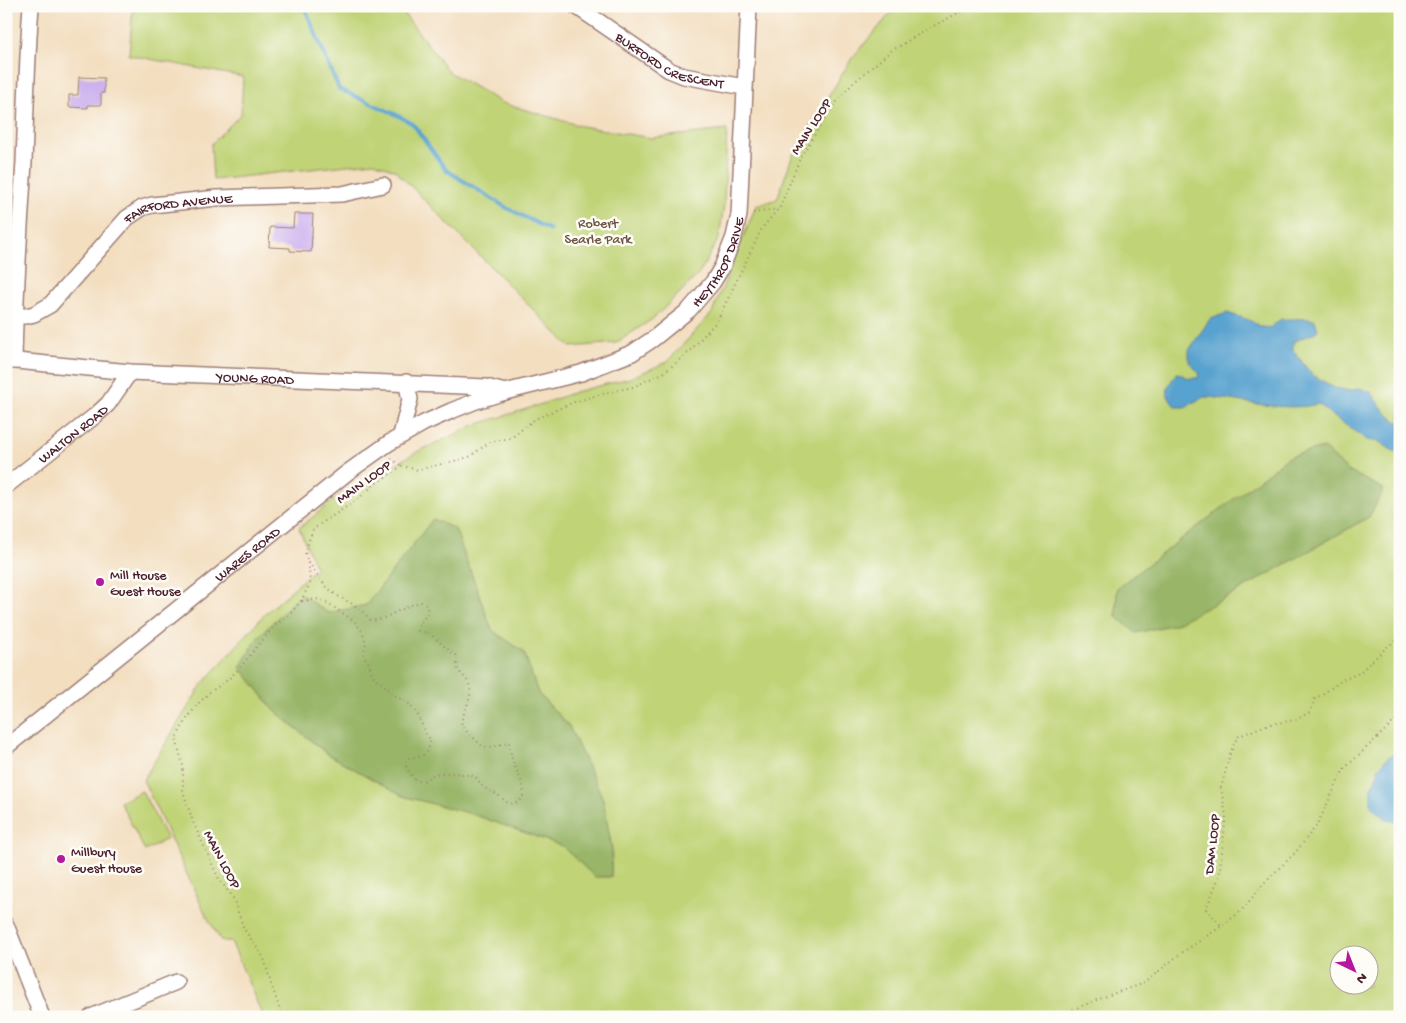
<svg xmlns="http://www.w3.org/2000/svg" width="1406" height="1023" font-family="'Gochi Hand',sans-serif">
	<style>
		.green { fill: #c0d376; stroke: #857950; fill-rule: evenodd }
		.forest { fill: #98b567; stroke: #716a49 }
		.water { fill: #58a2cf; stroke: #51607d }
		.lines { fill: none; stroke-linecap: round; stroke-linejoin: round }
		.stream { stroke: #58a2cf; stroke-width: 4 }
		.building { fill: #c7abed }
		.minor-casing { stroke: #9e7e76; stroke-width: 18 }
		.path { stroke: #9e7e76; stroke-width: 2; stroke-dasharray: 1 4; stroke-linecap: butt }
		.minor { stroke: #fff; stroke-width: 15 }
		.poi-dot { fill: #b5179e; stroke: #fdfcf7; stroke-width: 2 }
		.labels { text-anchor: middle; stroke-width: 5; stroke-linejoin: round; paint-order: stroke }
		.street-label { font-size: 14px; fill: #4a1f2b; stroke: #fdfcf7 }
		.park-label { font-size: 14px; fill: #6d5542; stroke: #fdfcf7 }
		.poi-label { font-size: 14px; fill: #4a1f2b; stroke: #fdfcf7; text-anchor: start }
	</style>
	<rect width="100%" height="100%" fill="#fdfcf7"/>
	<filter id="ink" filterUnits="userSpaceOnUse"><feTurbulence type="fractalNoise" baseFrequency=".02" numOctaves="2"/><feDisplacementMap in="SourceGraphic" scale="10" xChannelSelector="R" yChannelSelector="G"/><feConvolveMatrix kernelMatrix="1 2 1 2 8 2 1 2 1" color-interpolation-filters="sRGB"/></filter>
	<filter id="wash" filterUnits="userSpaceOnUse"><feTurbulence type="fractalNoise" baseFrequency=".0096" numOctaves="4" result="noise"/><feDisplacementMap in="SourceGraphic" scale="20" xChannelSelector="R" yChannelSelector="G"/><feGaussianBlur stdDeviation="1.12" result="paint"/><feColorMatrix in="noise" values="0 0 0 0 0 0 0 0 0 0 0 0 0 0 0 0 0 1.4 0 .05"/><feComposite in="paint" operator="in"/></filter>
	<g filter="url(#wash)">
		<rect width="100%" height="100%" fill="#f3dec0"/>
		<!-- green -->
		<g class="green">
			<path d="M133,6H398L449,72L502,103L581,126L651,138L727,130L724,205L719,238L699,274L654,318L616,343L570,347L395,170L374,162L213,180L211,144L241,114L243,77L129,55Z"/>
			<path d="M897,6H1400V1017H263L231,941H221L207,917L143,780L201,686L264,615L316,568L299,528L341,494L417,452L475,425L542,404L575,392L630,378L667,362L712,313L756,206L777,199L792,157L852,58ZM1338,956H1368V986H1338Z"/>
			<path d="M142,791L167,839L145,851L120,802Z"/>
		</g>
		<!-- forest -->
		<g class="forest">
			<path d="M1324,448L1348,471L1384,489L1369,517L1233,594L1175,624L1136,633L1116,616L1117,588L1290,456Z"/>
			<path d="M433,519L455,529L492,630L524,652L538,693L569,726L603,799L612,849L611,877H595L562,846L472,814L402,796L326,753L274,710L240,667L258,637L301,594L328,613L366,605Z"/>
		</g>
		<!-- water -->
		<g class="water">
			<path d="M1227,313L1249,320L1261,327L1270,328L1281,319C1293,320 1304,317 1315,320L1318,330C1311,336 1302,337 1293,342V350L1312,375L1335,388L1350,391L1359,388L1371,392L1385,412L1396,421L1400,422V454L1390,449L1380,442L1367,440L1330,414L1319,404C1283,412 1245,401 1209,397C1199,396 1193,405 1184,407C1181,407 1179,407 1176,407C1162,393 1167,387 1177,373L1189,378H1198L1199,373L1189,362V350L1210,319Z"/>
			<path d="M1400,749V823L1388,820L1371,806V788L1378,773V769L1386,759Z"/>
		</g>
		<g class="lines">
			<!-- stream -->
			<path class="stream" d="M304,6L339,89L395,114L413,124L446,170L507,208L550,230"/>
		</g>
		<g id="blocks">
			<!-- building -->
			<g class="building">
				<path d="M79,77L104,78V93H101V105H88V108L69,107V95H78Z"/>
				<path d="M294,214H313L311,252L290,251V248L269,247L270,227L293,228Z"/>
			</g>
		</g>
	</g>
	<g filter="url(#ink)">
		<use href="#blocks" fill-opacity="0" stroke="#9e7e76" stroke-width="1"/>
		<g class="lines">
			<!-- minor casing -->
			<g class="minor-casing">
				<g id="minor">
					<path id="s1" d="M576,6L669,70L684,76L744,87"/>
					<path id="s2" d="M14,316H26L34,314L50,305L127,218L142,208L152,205L217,198L342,194L383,185"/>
					<path id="s3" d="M6,360L130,372L486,387L505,392"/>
					<path d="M14,361C15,294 20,229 24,162C26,110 27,58 31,6"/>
					<path d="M401,435L410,399L406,382"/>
					<path id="s4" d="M6,486L96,415L108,404L130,372"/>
					<path id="s5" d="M6,747L348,472L389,443L424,423L451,411L476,401L505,392L581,373L632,353L653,339L689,310L713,282L722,267L734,237L739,215L749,6"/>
					<path d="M6,925L42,1017"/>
					<path d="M91,1017L176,982"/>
				</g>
			</g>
			<!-- path -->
			<g class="path">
				<path d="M753,213L778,209"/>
				<path d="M391,459L402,466"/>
				<path d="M302,601L319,599L328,603L354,621L362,631L366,643L363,655L369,663L372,674L376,679L382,683L394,695L409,704L417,713L426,734L430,739V743L428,751L422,756L409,758L405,764C409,772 414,785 425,780C427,779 429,777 431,776C436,773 442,773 447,773C456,772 466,775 475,776L483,787L498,795L509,804C537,801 517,775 513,762C511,756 510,748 509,742C497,744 495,749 482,746L464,729L461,722C464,711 472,699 470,687C467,673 453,676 458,656L451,652L428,632L417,633L420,623L428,613L427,606L421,602C404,605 383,623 370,620C358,604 350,604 335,594C322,584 316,574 308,560"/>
				<path d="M1400,638L1388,646L1359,673L1344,679L1315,699L1310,712L1295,720L1266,725L1237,737L1230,754L1221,788L1226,816L1219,877L1206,909L1222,926L1241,911L1265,882L1295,853L1317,825L1344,769L1400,716"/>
				<path d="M284,1017L280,1010L271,984L264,958L244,929L233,898L219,879L213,866L193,822L183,791V766L176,738L186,720L198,704L210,692L225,682L236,672L274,626L288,616L301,601L310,583L309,568L305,552L313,529L358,499L376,483L402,466L418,470L469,457L490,442L511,438L535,419L574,402L605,393L633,387L665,372L689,352L717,321L762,228L780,207L801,156L834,105L853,83L891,51L926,30L962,11L968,6"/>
				<path d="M1054,1017L1112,994L1144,983L1180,954L1222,926"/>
			</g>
			<!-- minor -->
			<use href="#minor" class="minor"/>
		</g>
	</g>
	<!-- markers -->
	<g class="poi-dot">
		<circle cx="100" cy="582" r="5"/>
		<circle cx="61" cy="859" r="5"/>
	</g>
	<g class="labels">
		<!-- street labels -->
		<g class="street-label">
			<text dy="5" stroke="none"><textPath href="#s1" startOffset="110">BURFORD CRESCENT</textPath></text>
			<text transform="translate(810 126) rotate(-57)" y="5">MAIN LOOP</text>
			<text dy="5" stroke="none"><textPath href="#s2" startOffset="208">FAIRFORD AVENUE</textPath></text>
			<text dy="5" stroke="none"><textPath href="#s5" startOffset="878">HEYTHROP DRIVE</textPath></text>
			<text dy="5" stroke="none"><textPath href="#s3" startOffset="250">YOUNG ROAD</textPath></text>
			<text dy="5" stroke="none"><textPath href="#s4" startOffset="85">WALTON ROAD</textPath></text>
			<text transform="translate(363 481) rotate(-36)" y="5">MAIN LOOP</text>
			<text dy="5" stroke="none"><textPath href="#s5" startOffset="309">WARES ROAD</textPath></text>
			<text transform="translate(1211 844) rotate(-84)" y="5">DAM LOOP</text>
			<text transform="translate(223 859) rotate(62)" y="5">MAIN LOOP</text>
		</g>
		<!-- park labels -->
		<g class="park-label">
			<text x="598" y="227">Robert<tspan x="598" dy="16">Searle Park</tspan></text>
		</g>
		<!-- poi labels -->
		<g class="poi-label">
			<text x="110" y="579">Mill House<tspan x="110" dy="16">Guest House</tspan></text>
			<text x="71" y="856">Millbury<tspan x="71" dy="16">Guest House</tspan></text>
		</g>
	</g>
	<!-- margin -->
	<rect width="1406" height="1023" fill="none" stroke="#fdfcf7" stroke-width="25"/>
	<!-- north arrow -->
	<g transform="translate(1354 970) rotate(137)"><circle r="24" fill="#fdfcf7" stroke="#b5a4a5"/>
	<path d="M0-4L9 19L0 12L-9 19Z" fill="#b5179e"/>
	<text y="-8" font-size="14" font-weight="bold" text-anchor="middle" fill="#4a1f2b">N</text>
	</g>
</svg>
